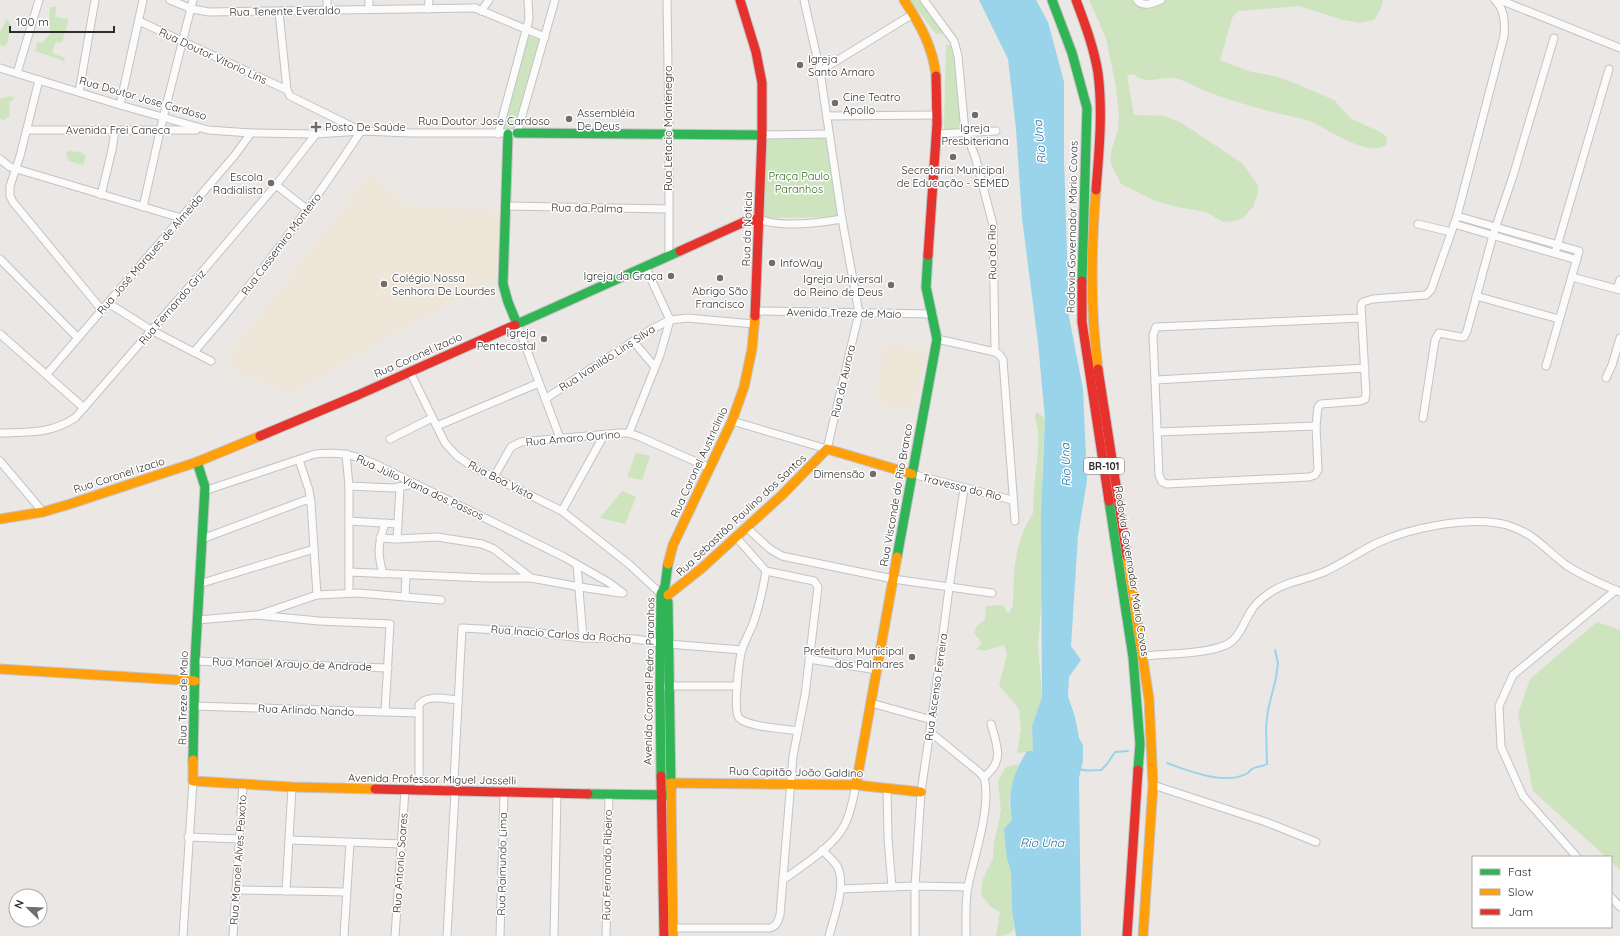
<svg xmlns="http://www.w3.org/2000/svg" width="1620" height="936" font-family="Quicksand,sans-serif">
	<style>
		.education { fill: #ede6d9 }
		.green { fill: #cde4be }
		.water { fill: #9ad4ea }
		.lines { fill: none; stroke-linecap: round; stroke-linejoin: round }
		.stream { stroke: #9ad4ea; stroke-width: 2 }
		.street-casing { stroke: #c4c3c4; stroke-width: 9 }
		.fast-casing { stroke: #c4c3c4; stroke-width: 11 }
		.slow-casing { stroke: #c4c3c4; stroke-width: 11 }
		.jam-casing { stroke: #c4c3c4; stroke-width: 11 }
		.street { stroke: #fcfbfb; stroke-width: 7 }
		.fast { stroke: #30b455; stroke-width: 9 }
		.slow { stroke: #ff9f0a; stroke-width: 9 }
		.jam { stroke: #e5322d; stroke-width: 9 }
		.poi-dot { fill: #6f6e6d; stroke: #fff; stroke-width: 1.5 }
		.labels { text-anchor: middle; stroke-width: 3; stroke-linejoin: round; paint-order: stroke }
		.shield { fill: #fff; stroke: #6c6c6c; stroke-width: 1 }
		.shield-label { font-size: 10px; font-weight: bold; fill: #2d2d2d }
		.street-label { font-size: 11px; fill: #2d2d2d; stroke: #fff }
		.poi-label { font-size: 11px; fill: #2d2d2d; stroke: #fff; text-anchor: start }
		.park-label { font-size: 11px; fill: #2d6a1d; stroke: #fff }
		.water-label { font-size: 12px; font-style: italic; fill: #116c9d; stroke: #fff }
	</style>
	<rect width="100%" height="100%" fill="#eae7e4"/>
	<!-- education -->
	<g class="education">
		<path d="M370,174L401,199V205L502,211L499,271L496,273L494,287L488,281L290,394L226,367L232,351Z"/>
		<path d="M884,343L923,349L926,354L914,411L875,404Z"/>
	</g>
	<!-- green -->
	<g class="green">
		<path d="M910,0H922L947,33L936,34Z"/>
		<path d="M1089,0H1383L1380,10L1374,20L1359,23L1343,20L1299,6L1238,11L1232,18L1220,60L1248,71L1273,76L1287,80L1334,100L1350,118L1382,133L1387,137L1386,145C1366,158 1326,127 1307,120C1302,118 1295,118 1290,116C1262,110 1235,102 1208,92C1197,88 1185,80 1174,78C1159,76 1146,86 1134,74L1127,76L1134,115L1164,116L1180,122L1242,163L1258,185L1257,196L1253,207L1244,217L1236,221L1223,222L1206,212L1177,207L1153,200L1121,184L1111,164V152L1118,129L1119,117L1116,87L1106,38Z"/>
		<path d="M50,7H56L55,17L69,19L62,42L55,43L52,53L65,58L64,61L35,51L37,43L43,42L51,33L49,25Z"/>
		<path d="M7,19L11,25L7,44L4,46L0,45V32Z"/>
		<path d="M527,36L542,40L515,131L501,130Z"/>
		<path d="M946,45H956L963,130L946,132L944,128Z"/>
		<path d="M10,96L15,98L9,103L10,116L3,121L0,118V99Z"/>
		<path d="M828,136L838,217L764,218L766,138Z"/>
		<path d="M68,151L80,152L86,156L83,165L69,161L66,154Z"/>
		<path d="M1036,412L1045,418L1042,471V597L1038,644L1042,697L1032,726L1033,751L1017,753L1021,729L1019,709L999,685L1007,654L1004,645L984,651L976,649L982,643L974,633L977,626L985,619L986,606L1003,605L1008,614L1013,606L1014,571L1017,552L1024,529L1033,513L1034,488L1038,451V431L1035,418Z"/>
		<path d="M636,453L650,456L642,480L627,477Z"/>
		<path d="M622,491L636,497L625,524L600,518Z"/>
		<path d="M1597,622L1620,630V870L1611,861V857H1606L1533,791L1518,714L1530,679Z"/>
		<path d="M1019,764L1010,794L1009,806L1012,820L1007,859L1011,872L1012,911L1014,929C1008,935 1004,936 996,936L1000,912L991,907L981,895L983,879L993,858L994,841L998,826L1001,810L998,781L1006,767Z"/>
	</g>
	<!-- water -->
	<path class="water" d="M979,0H1036L1048,22L1064,82V159L1069,317L1083,389L1087,480L1078,536L1071,646L1081,660L1069,677L1068,696L1075,717L1079,738L1083,745V761L1079,778L1081,936H1016L1012,911L1011,872L1007,859L1004,829L1012,820C1007,794 1013,773 1027,751H1033L1032,726L1042,697L1041,514L1045,418L1038,343L1022,218L1016,129L1008,59Z"/>
	<g class="lines">
		<!-- stream -->
		<g class="stream">
			<path d="M1167,763C1189,771 1225,786 1248,773C1249,772 1250,770 1252,769C1257,766 1262,767 1267,764L1266,727L1268,710L1276,678L1278,663L1275,650"/>
			<path d="M1079,769C1087,772 1093,770 1101,770L1107,764L1115,752L1128,751"/>
		</g>
		<!-- street casing -->
		<g class="street-casing">
			<g id="street">
				<path d="M170,0L192,9L209,12L475,8"/>
				<path d="M667,0L669,133V256"/>
				<path d="M924,0L954,41L958,56L965,132L975,156L993,225L995,352"/>
				<path d="M1137,0C1143,8 1153,3 1161,0"/>
				<path d="M1500,0L1620,48"/>
				<path d="M475,8L545,37"/>
				<path d="M369,9V0"/>
				<path d="M428,9L429,0"/>
				<path d="M327,10V0"/>
				<path d="M481,11L489,0"/>
				<path d="M139,21L287,90"/>
				<path d="M0,68L120,105L208,130L251,133L316,134L361,131L411,133H517L555,0"/>
				<path d="M820,71L913,14"/>
				<path d="M17,73L39,0"/>
				<path d="M39,80L20,156L10,186V196L13,202L101,309"/>
				<path d="M79,92L95,0"/>
				<path d="M120,105L143,0"/>
				<path d="M827,116L936,115"/>
				<path d="M27,130H196"/>
				<path d="M498,134L529,19L528,0"/>
				<path d="M936,134L996,131"/>
				<path d="M762,135L829,134"/>
				<path d="M0,159L10,167L181,218"/>
				<path d="M276,185L308,210"/>
				<path d="M101,195L112,150L115,131"/>
				<path d="M506,206L668,209"/>
				<path d="M143,207L163,118L193,0"/>
				<path d="M1457,216L1579,251L1546,366"/>
				<path d="M759,219C781,228 819,223 842,219"/>
				<path d="M1418,224L1451,232"/>
				<path d="M1454,224L1577,260"/>
				<path d="M1555,253L1609,69"/>
				<path d="M0,259L77,337"/>
				<path d="M645,266L670,320"/>
				<path d="M1572,277L1620,290"/>
				<path d="M1617,289L1620,280"/>
				<path d="M1476,296L1559,319"/>
				<path d="M108,303L151,330L211,361"/>
				<path d="M755,311L933,314"/>
				<path d="M1362,318L1156,327L1153,335L1159,475L1162,482L1167,484L1309,477L1315,475L1318,470L1316,426L1318,407L1321,404L1360,401L1365,399L1366,394L1361,305L1363,302L1373,299L1426,295L1431,290L1457,216L1504,36C1505,23 1505,10 1495,0"/>
				<path d="M517,324L560,438"/>
				<path d="M0,334L84,408"/>
				<path d="M937,339L995,352L999,354L1003,360L1015,521"/>
				<path d="M633,341L655,367"/>
				<path d="M194,352C255,282 310,209 361,131L290,96L287,90L279,12"/>
				<path d="M410,372L445,443L457,456L473,467L562,511L630,565L661,594"/>
				<path d="M47,374L235,155L251,133"/>
				<path d="M1606,378L1612,365L1620,338"/>
				<path d="M1156,380L1365,368"/>
				<path d="M545,399L650,330L670,320L687,318L754,324"/>
				<path d="M1423,418L1435,340L1439,333L1460,337H1464L1467,331L1493,235L1513,176L1554,38"/>
				<path d="M732,421L827,449L859,313L842,219L820,71L804,0"/>
				<path d="M437,426L539,383"/>
				<path d="M1158,432L1316,426"/>
				<path d="M0,433C29,432 50,434 75,418L196,279L276,185L316,134"/>
				<path d="M629,433L660,355L670,320"/>
				<path d="M390,439L432,418"/>
				<path d="M346,454L349,486V593"/>
				<path d="M299,460L309,490L311,503L317,595"/>
				<path d="M0,461L43,512"/>
				<path d="M912,474L1012,500"/>
				<path d="M494,477L511,447L521,442L619,433H629L640,437L710,468"/>
				<path d="M349,486L393,488L414,484"/>
				<path d="M204,491L315,454C339,452 353,454 375,464L564,557L608,582L623,593"/>
				<path d="M562,511L604,435"/>
				<path d="M349,521L398,524"/>
				<path d="M747,528L770,549L782,556L893,579L992,593"/>
				<path d="M380,538L397,539L437,537L482,544L494,549L531,578"/>
				<path d="M202,539L306,500L311,503"/>
				<path d="M397,539L400,487"/>
				<path d="M577,565L583,638"/>
				<path d="M766,571C763,589 759,607 753,624C749,633 745,641 742,649C739,660 733,711 739,718C747,727 786,729 798,731"/>
				<path d="M349,572L485,578H531L580,587L620,593"/>
				<path d="M383,574C377,552 378,545 385,523"/>
				<path d="M199,584L314,549"/>
				<path d="M405,597L406,576"/>
				<path d="M258,615L317,595L358,593L441,600"/>
				<path d="M197,620L256,615L319,621L390,624L385,712"/>
				<path d="M1143,656C1166,654 1205,654 1226,645C1239,639 1244,622 1251,611C1255,604 1261,599 1268,594C1284,582 1305,580 1324,572C1342,564 1359,552 1377,543C1410,528 1471,515 1507,525C1536,534 1544,549 1566,565C1582,576 1602,584 1620,592"/>
				<path d="M809,659L877,670"/>
				<path d="M195,661L388,668"/>
				<path d="M666,686H737"/>
				<path d="M871,703L932,720"/>
				<path d="M194,706L418,713"/>
				<path d="M930,732L979,772C982,775 985,778 985,782C990,810 974,858 968,886C965,903 966,920 966,936"/>
				<path d="M984,777C1005,761 997,746 991,724"/>
				<path d="M454,780L462,628L522,631L583,638L635,639L668,644L742,650"/>
				<path d="M1153,785L1266,822L1316,842"/>
				<path d="M887,788L888,838L892,887"/>
				<path d="M419,790V705C426,694 447,699 458,700"/>
				<path d="M188,837L239,839"/>
				<path d="M290,840L402,844"/>
				<path d="M822,850C827,855 833,860 837,866C847,884 834,917 829,936"/>
				<path d="M1577,857L1523,796L1501,747L1499,706L1513,675L1616,590"/>
				<path d="M783,880C803,865 832,848 844,826C851,814 853,798 856,785"/>
				<path d="M841,889L915,886L968,887"/>
				<path d="M236,890L346,892"/>
				<path d="M286,891L292,787"/>
				<path d="M1611,897L1620,907"/>
				<path d="M668,928H770C777,926 778,921 780,915L793,756L805,695L818,587L814,581L766,571L736,537"/>
				<path d="M183,936L193,781"/>
				<path d="M233,936L243,784"/>
				<path d="M344,936L350,843"/>
				<path d="M395,936L405,790"/>
				<path d="M447,936L455,792"/>
				<path d="M500,936L504,793"/>
				<path d="M554,936L557,793"/>
				<path d="M606,936L609,794"/>
				<path d="M915,936V886L921,792L934,703L949,588L964,489"/>
			</g>
		</g>
		<!-- fast casing -->
		<g class="fast-casing">
			<g id="fast">
				<path d="M1052,0L1072,53L1087,108L1082,281"/>
				<path d="M517,133L762,135"/>
				<path d="M508,134L503,284L508,302L517,324"/>
				<path d="M515,325L680,251"/>
				<path d="M1109,501L1133,657L1140,744L1138,770"/>
				<path d="M897,557L937,339L926,287L928,255"/>
				<path d="M668,602L671,790"/>
				<path d="M193,760L195,661L205,487L197,462"/>
				<path d="M661,776L660,686L661,594L665,586L668,564"/>
				<path d="M588,794L670,795"/>
			</g>
		</g>
		<!-- slow casing -->
		<g class="slow-casing">
			<g id="slow">
				<path d="M904,0C920,24 933,47 936,76"/>
				<path d="M1096,190C1091,249 1090,310 1098,369"/>
				<path d="M0,519L43,512L70,504L197,462L260,436"/>
				<path d="M1127,556L1149,699L1153,785L1143,936"/>
				<path d="M668,564L673,545L732,421L744,387L752,349L755,316"/>
				<path d="M668,595L702,568L782,495L827,449L912,474"/>
				<path d="M0,669L195,681"/>
				<path d="M193,760V781L292,787L375,789"/>
				<path d="M670,783L856,785L921,792"/>
				<path d="M856,785L897,557"/>
				<path d="M671,790L673,936"/>
			</g>
		</g>
		<!-- jam casing -->
		<g class="jam-casing">
			<g id="jam">
				<path d="M740,0L756,52L762,83V135L755,316"/>
				<path d="M1076,0C1085,24 1094,48 1098,73C1103,112 1099,152 1096,190"/>
				<path d="M680,251L744,222L759,219"/>
				<path d="M928,255L937,124L936,76"/>
				<path d="M1082,281V322L1109,501"/>
				<path d="M1098,369L1127,556"/>
				<path d="M260,436L358,395L515,325"/>
				<path d="M661,776L664,936"/>
				<path d="M375,789L588,794"/>
				<path d="M1127,936L1138,770"/>
			</g>
		</g>
		<!-- street -->
		<use href="#street" class="street"/>
		<!-- fast -->
		<use href="#fast" class="fast"/>
		<!-- slow -->
		<use href="#slow" class="slow"/>
		<!-- jam -->
		<use href="#jam" class="jam"/>
	</g>
	<!-- markers -->
	<g class="poi-dot">
		<circle cx="800" cy="65" r="4"/>
		<circle cx="835" cy="103" r="4"/>
		<circle cx="975" cy="115" r="4"/>
		<circle cx="569" cy="119" r="4"/>
		<path d="M314 121h4v4h4v4h-4v4h-4v-4h-4v-4h4z"/>
		<circle cx="953" cy="157" r="4"/>
		<circle cx="271" cy="183" r="4"/>
		<circle cx="772" cy="263" r="4"/>
		<circle cx="671" cy="276" r="4"/>
		<circle cx="720" cy="278" r="4"/>
		<circle cx="384" cy="284" r="4"/>
		<circle cx="891" cy="285" r="4"/>
		<circle cx="544" cy="339" r="4"/>
		<circle cx="873" cy="474" r="4"/>
		<circle cx="912" cy="657" r="4"/>
	</g>
	<g class="labels">
		<!-- shield labels -->
		<rect class="shield" x="1084" y="458" width="40" height="16" rx="3"/>
		<g class="shield-label">
			<text x="1104" y="470">BR-101</text>
		</g>
		<!-- street labels -->
		<g class="street-label">
			<text transform="translate(285 11) rotate(-1)" y="4">Rua Tenente Everaldo</text>
			<text transform="translate(213 56) rotate(25)" y="4">Rua Doutor Vitorio Lins</text>
			<text transform="translate(143 98) rotate(16)" y="4">Rua Doutor Jose Cardoso</text>
			<text x="484" y="125">Rua Doutor Jose Cardoso</text>
			<text transform="translate(668 128) rotate(-90)" y="4">Rua Letacio Montenegro</text>
			<text x="118" y="134">Avenida Frei Caneca</text>
			<text transform="translate(587 208) rotate(1)" y="4">Rua da Palma</text>
			<text transform="translate(1072 227) rotate(-89)" y="4">Rodovia Governador Mário Covas</text>
			<text transform="translate(747 229) rotate(-88)" y="4">Rua da Noticia</text>
			<text transform="translate(281 244) rotate(-53)" y="4">Rua Cassemiro Monteiro</text>
			<text transform="translate(992 252) rotate(-91)" y="4">Rua do Rio</text>
			<text transform="translate(150 254) rotate(-49)" y="4">Rua José Marques de Almeida</text>
			<text transform="translate(172 307) rotate(-49)" y="4">Rua Fernando Griz</text>
			<text transform="translate(844 313) rotate(1)" y="4">Avenida Treze de Maio</text>
			<text transform="translate(418 355) rotate(-24)" y="4">Rua Coronel Izacio</text>
			<text transform="translate(607 358) rotate(-33)" y="4">Rua Ivanildo Lins Silva</text>
			<text transform="translate(843 381) rotate(-77)" y="4">Rua da Aurora</text>
			<text transform="translate(573 438) rotate(-5)" y="4">Rua Amaro Ourino</text>
			<text transform="translate(699 462) rotate(-65)" y="4">Rua Coronel Austriclinio</text>
			<text transform="translate(119 475) rotate(-18)" y="4">Rua Coronel Izacio</text>
			<text transform="translate(501 480) rotate(27)" y="4">Rua Boa Vista</text>
			<text transform="translate(420 487) rotate(25)" y="4">Rua Júlio Viana dos Passos</text>
			<text transform="translate(962 487) rotate(14)" y="4">Travessa do Rio</text>
			<text transform="translate(896 495) rotate(-80)" y="4">Rua Visconde do Rio Branco</text>
			<text transform="translate(741 515) rotate(-43)" y="4">Rua Sebastião Paulino dos Santos</text>
			<text transform="translate(1132 571) rotate(81)" y="4">Rodovia Governador Mário Covas</text>
			<text transform="translate(561 634) rotate(4)" y="4">Rua Inacio Carlos da Rocha</text>
			<text transform="translate(292 664) rotate(2)" y="4">Rua Manoel Araujo de Andrade</text>
			<text transform="translate(649 681) rotate(-89)" y="4">Avenida Coronel Pedro Paranhos</text>
			<text transform="translate(936 687) rotate(-82)" y="4">Rua Ascenso Ferreira</text>
			<text transform="translate(183 698) rotate(-89)" y="4">Rua Treze de Maio</text>
			<text transform="translate(306 710) rotate(2)" y="4">Rua Arlindo Nando</text>
			<text transform="translate(796 772) rotate(1)" y="4">Rua Capitão João Galdino</text>
			<text transform="translate(432 779) rotate(1)" y="4">Avenida Professor Miguel Jasselli</text>
			<text transform="translate(238 860) rotate(-86)" y="4">Rua Manoel Alves Peixoto</text>
			<text transform="translate(400 863) rotate(-86)" y="4">Rua Antonio Soares</text>
			<text transform="translate(502 864) rotate(-89)" y="4">Rua Raimundo Lima</text>
			<text transform="translate(607 865) rotate(-89)" y="4">Rua Fernando Ribeiro</text>
		</g>
		<!-- poi labels -->
		<g class="poi-label">
			<text x="808" y="63">Igreja<tspan x="808" dy="13">Santo Amaro</tspan></text>
			<text x="843" y="101">Cine Teatro<tspan x="843" dy="13">Apollo</tspan></text>
			<text x="577" y="117">Assembléia<tspan x="577" dy="13">De Deus</tspan></text>
			<text x="325" y="131">Posto De Saúde</text>
			<text x="975" y="132" text-anchor="middle">Igreja<tspan x="975" dy="13">Presbiteriana</tspan></text>
			<text x="953" y="174" text-anchor="middle">Secretaria Municipal<tspan x="953" dy="13">de Educação - SEMED</tspan></text>
			<text x="263" y="181" text-anchor="end">Escola<tspan x="263" dy="13">Radialista</tspan></text>
			<text x="780" y="267">InfoWay</text>
			<text x="663" y="280" text-anchor="end">Igreja da Graça</text>
			<text x="392" y="282">Colégio Nossa<tspan x="392" dy="13">Senhora De Lourdes</tspan></text>
			<text x="883" y="283" text-anchor="end">Igreja Universal<tspan x="883" dy="13">do Reino de Deus</tspan></text>
			<text x="720" y="295" text-anchor="middle">Abrigo São<tspan x="720" dy="13">Francisco</tspan></text>
			<text x="536" y="337" text-anchor="end">Igreja<tspan x="536" dy="13">Pentecostal</tspan></text>
			<text x="865" y="478" text-anchor="end">Dimensão</text>
			<text x="904" y="655" text-anchor="end">Prefeitura Municipal<tspan x="904" dy="13">dos Palmares</tspan></text>
		</g>
		<!-- park labels -->
		<g class="park-label">
			<text x="799" y="180">Praça Paulo<tspan x="799" dy="13">Paranhos</tspan></text>
		</g>
		<!-- water labels -->
		<g class="water-label">
			<text transform="translate(1040 142) rotate(-96)" y="4">Rio Una</text>
			<text transform="translate(1066 465) rotate(-92)" y="4">Rio Una</text>
			<text x="1042" y="847">Rio Una</text>
		</g>
	</g>
	<!-- legend -->
	<rect x="1472" y="856" width="140" height="72" fill="#ffffff" stroke="#ababab"/>
	<rect x="1480" y="869" width="20" height="6" fill="#30b455" stroke="#ababab"/>
	<text x="1508" y="876" font-size="12" fill="#2d2d2d">Fast</text>
	<rect x="1480" y="889" width="20" height="6" fill="#ff9f0a" stroke="#ababab"/>
	<text x="1508" y="896" font-size="12" fill="#2d2d2d">Slow</text>
	<rect x="1480" y="909" width="20" height="6" fill="#e5322d" stroke="#ababab"/>
	<text x="1508" y="916" font-size="12" fill="#2d2d2d">Jam</text>
	<!-- north arrow -->
	<g transform="translate(28 908) rotate(293)"><circle r="19" fill="#ffffff" stroke="#ababab"/>
	<path d="M0-3L7 15L0 10L-7 15Z" fill="#6f6e6d"/>
	<text y="-6" font-size="11" font-weight="bold" text-anchor="middle" fill="#2d2d2d">N</text>
	</g>
	<!-- scale -->
	<path d="M10 26v6h104v-6" fill="none" stroke="#2d2d2d" stroke-width="2"/>
	<text x="16" y="26" font-size="12" fill="#2d2d2d" stroke="#ffffff" stroke-width="3" paint-order="stroke">100 m</text>
</svg>
